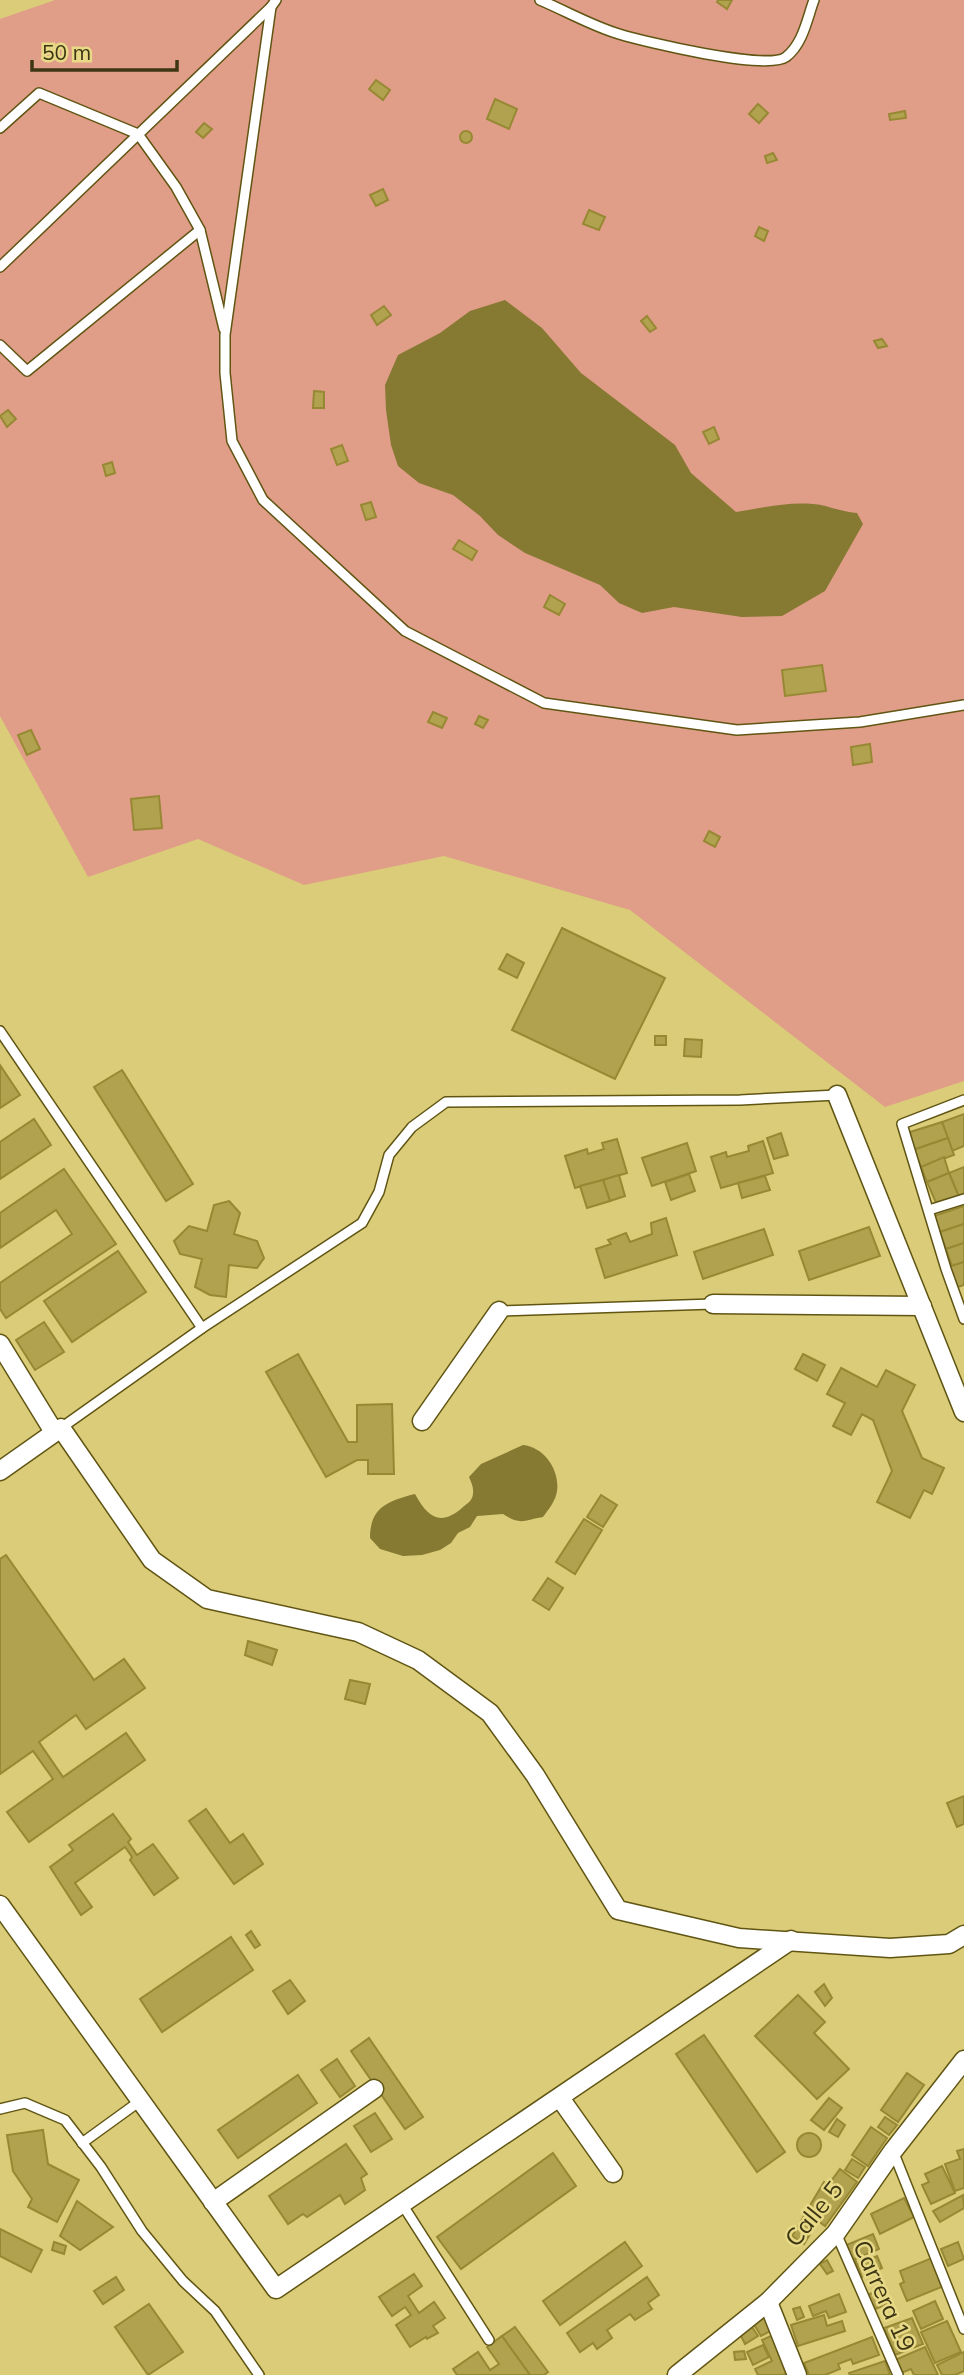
<svg xmlns="http://www.w3.org/2000/svg" width="964" height="2375" font-family="Mulish,sans-serif">
	<style>
		.green { fill: #e09e88 }
		.water { fill: #867932 }
		.building { fill: #b1a250; stroke: #978834; stroke-width: 2 }
		.lines { fill: none; stroke-linecap: round; stroke-linejoin: round }
		.lane-casing { stroke: #605513; stroke-width: 12 }
		.street-casing { stroke: #605513; stroke-width: 21 }
		.lane { stroke: #fff; stroke-width: 9 }
		.street { stroke: #fff; stroke-width: 18 }
		.labels { text-anchor: middle; stroke-width: 5; stroke-linejoin: round; paint-order: stroke }
		.street-label { font-size: 24px; fill: #3c3613; stroke: #e8d986 }
	</style>
	<rect width="100%" height="100%" fill="#dbcc79"/>
	<!-- green -->
	<path class="green" d="M55,0H964V1081L885,1107L630,910L444,856L304,885L198,839L88,877L0,716V19Z"/>
	<!-- water -->
	<g class="water">
		<path d="M505,300L542,328L581,373L675,445L691,473L736,512C762,508 786,502 813,504C828,505 840,512 857,513L863,524L825,591L782,616L742,617L674,607L642,613L619,603L600,585L525,553L498,535L480,516L453,495L419,483L398,466L391,445L386,410L385,385L398,355L440,333L470,311Z"/>
		<path d="M523,1445C544,1447 560,1470 557,1491C556,1500 549,1509 543,1517C524,1520 521,1526 503,1514L477,1516L470,1527L458,1533L451,1543L440,1550L422,1555L403,1556L380,1549L370,1538C370,1508 387,1501 415,1494C428,1518 441,1527 463,1507C468,1503 473,1500 473,1493C474,1488 471,1482 469,1477L481,1464Z"/>
	</g>
	<!-- building -->
	<g class="building">
		<path d="M718,0H732L727,9L717,2Z"/>
		<path d="M376,80L390,90L383,100L369,89Z"/>
		<path d="M495,99L517,109L509,129L487,119Z"/>
		<path d="M758,104L768,113L759,123L749,114Z"/>
		<path d="M905,111L906,118L890,120L889,114Z"/>
		<path d="M204,123L212,129L203,138L196,132Z"/>
		<circle cx="466" cy="137" r="6"/>
		<path d="M773,153L777,160L767,163L765,156Z"/>
		<path d="M383,189L388,200L376,206L370,195Z"/>
		<path d="M589,210L605,217L599,230L583,224Z"/>
		<path d="M759,227L768,231L764,241L755,236Z"/>
		<path d="M384,306L391,315L377,325L371,315Z"/>
		<path d="M647,316L656,328L650,332L641,321Z"/>
		<path d="M882,339L887,346L878,348L874,341Z"/>
		<path d="M314,391L324,392V408H313Z"/>
		<path d="M8,410L16,419L7,427L0,416Z"/>
		<path d="M714,427L719,439L709,444L703,432Z"/>
		<path d="M342,445L348,461L337,465L331,449Z"/>
		<path d="M112,462L115,473L106,476L103,465Z"/>
		<path d="M371,502L376,517L366,520L361,505Z"/>
		<path d="M459,540L477,551L472,560L453,549Z"/>
		<path d="M550,595L565,604L559,615L544,607Z"/>
		<path d="M822,665L826,691L785,696L782,670Z"/>
		<path d="M433,712L447,718L442,728L428,722Z"/>
		<path d="M479,716L488,720L483,728L475,724Z"/>
		<path d="M31,730L40,749L27,755L18,735Z"/>
		<path d="M870,744L872,762L853,765L851,747Z"/>
		<path d="M159,796L162,828L134,830L131,799Z"/>
		<path d="M709,831L720,837L715,847L704,841Z"/>
		<path d="M562,928L665,978L615,1079L512,1030Z"/>
		<path d="M507,954L524,963L517,978L499,969Z"/>
		<rect x="655" y="1036" width="11" height="9"/>
		<path d="M685,1039L702,1040L701,1057L684,1056Z"/>
		<path d="M0,1065L20,1095L0,1108Z"/>
		<path d="M122,1070L193,1184L166,1201L94,1087Z"/>
		<path d="M964,1114V1146L952,1151L942,1122Z"/>
		<path d="M34,1119L51,1145L0,1179V1142Z"/>
		<path d="M942,1122L948,1138L913,1150L907,1133Z"/>
		<path d="M781,1133L788,1155L774,1159L767,1138Z"/>
		<path d="M948,1138L954,1155L921,1167L913,1150Z"/>
		<path d="M617,1139L627,1173L575,1188L565,1156L587,1149L588,1154L604,1149L602,1143Z"/>
		<path d="M763,1141L773,1173L721,1188L711,1157L726,1152L727,1157L749,1151L748,1146Z"/>
		<path d="M687,1143L696,1171L652,1186L642,1158Z"/>
		<path d="M944,1157L949,1173L927,1182L921,1167Z"/>
		<path d="M964,1167V1194L959,1197L949,1173Z"/>
		<path d="M64,1169L116,1244L6,1318L0,1309V1283L72,1234L56,1210L0,1248V1213Z"/>
		<path d="M949,1173L959,1197L937,1205L927,1182Z"/>
		<path d="M689,1174L695,1191L671,1200L665,1182Z"/>
		<path d="M619,1175L625,1196L610,1201L603,1180Z"/>
		<path d="M765,1176L770,1190L742,1198L738,1183Z"/>
		<path d="M603,1180L610,1201L587,1208L580,1186Z"/>
		<path d="M229,1201L240,1213L234,1234L257,1241L264,1258L257,1268L229,1265L226,1297L210,1295L195,1287L202,1259L180,1254L174,1241L189,1226L207,1231L214,1205Z"/>
		<path d="M964,1206V1224L940,1232L934,1216Z"/>
		<path d="M666,1218L677,1255L605,1278L596,1249L611,1244L608,1240L626,1233L630,1242L652,1234L651,1223Z"/>
		<path d="M964,1224V1243L946,1249L940,1232Z"/>
		<path d="M869,1227L880,1256L809,1280L799,1251Z"/>
		<path d="M764,1229L773,1255L703,1279L694,1252Z"/>
		<path d="M964,1243V1262L952,1266L946,1249Z"/>
		<path d="M118,1251L146,1292L72,1342L44,1301Z"/>
		<path d="M964,1262V1285L955,1288L948,1267Z"/>
		<path d="M44,1322L64,1352L35,1370L16,1340Z"/>
		<path d="M298,1354L348,1442H357V1405L392,1404L394,1474H368V1460H357L326,1477L266,1372Z"/>
		<path d="M803,1354L825,1365L817,1381L795,1369Z"/>
		<path d="M841,1368L877,1387L886,1370L915,1385L902,1411L922,1458L944,1468L932,1494L924,1490L910,1518L877,1502L892,1471L873,1420L862,1414L851,1435L833,1426L845,1403L827,1394Z"/>
		<path d="M601,1495L617,1505L603,1527L587,1517Z"/>
		<path d="M584,1519L602,1530L575,1574L556,1562Z"/>
		<path d="M6,1555L94,1680L124,1659L145,1688L86,1729L76,1715L39,1742L63,1777L126,1733L145,1760L29,1842L7,1812L53,1779L33,1751L0,1774V1559Z"/>
		<path d="M548,1578L563,1588L549,1610L533,1600Z"/>
		<path d="M248,1641L277,1650L272,1665L245,1655Z"/>
		<path d="M350,1680L370,1684L365,1704L345,1699Z"/>
		<path d="M964,1796V1824L957,1827L947,1803Z"/>
		<path d="M206,1809L230,1843L243,1834L263,1864L234,1884L189,1821Z"/>
		<path d="M113,1814L131,1839L128,1842L137,1855L153,1844L178,1878L154,1895L130,1860L132,1857L125,1847L75,1883L92,1907L81,1915L50,1867L73,1850L69,1845Z"/>
		<path d="M251,1931L260,1945L255,1948L246,1935Z"/>
		<path d="M231,1937L253,1970L162,2032L140,1999Z"/>
		<path d="M290,1980L305,2001L288,2014L273,1991Z"/>
		<path d="M824,1984L832,1998L825,2006L815,1992Z"/>
		<path d="M798,1995L825,2022L814,2033L849,2069L817,2099L755,2036Z"/>
		<path d="M704,2035L785,2152L757,2172L676,2054Z"/>
		<path d="M369,2038L423,2117L405,2129L351,2051Z"/>
		<path d="M337,2059L355,2086L340,2097L321,2070Z"/>
		<path d="M907,2073L924,2085L898,2122L881,2110Z"/>
		<path d="M298,2075L317,2103L238,2158L218,2130Z"/>
		<path d="M829,2098L842,2108L824,2130L811,2120Z"/>
		<path d="M375,2113L392,2139L371,2152L354,2126Z"/>
		<path d="M885,2117L897,2125L889,2135L878,2127Z"/>
		<path d="M837,2119L845,2125L838,2137L829,2132Z"/>
		<path d="M871,2127L887,2138L868,2166L852,2155Z"/>
		<path d="M43,2130L48,2164L79,2180L57,2222L28,2207L32,2199L13,2171L7,2135Z"/>
		<circle cx="809" cy="2145" r="12"/>
		<path d="M346,2144L367,2174L361,2178L365,2190L345,2204L340,2195L307,2217L303,2214L288,2224L269,2196Z"/>
		<path d="M964,2149V2188L955,2191L945,2164L960,2159L957,2151Z"/>
		<path d="M553,2153L576,2186L461,2269L437,2237Z"/>
		<path d="M852,2159L865,2167L858,2178L845,2170Z"/>
		<path d="M942,2166L955,2193L931,2204L922,2185L929,2182L925,2174Z"/>
		<path d="M840,2169L857,2182L825,2226L806,2212L824,2182L828,2185Z"/>
		<path d="M963,2195L964,2208L940,2222L933,2211Z"/>
		<path d="M904,2198L914,2217L880,2234L871,2214Z"/>
		<path d="M77,2201L113,2227L80,2250L60,2236Z"/>
		<path d="M804,2216L816,2224L804,2244L792,2236Z"/>
		<path d="M0,2229L42,2250L31,2272L0,2256Z"/>
		<path d="M873,2234L879,2249L855,2259L862,2277L857,2279L844,2246Z"/>
		<path d="M54,2242L66,2246L64,2254L52,2250Z"/>
		<path d="M625,2242L642,2266L560,2325L543,2301Z"/>
		<path d="M958,2242L964,2259L948,2266L941,2249Z"/>
		<path d="M877,2256L882,2268L865,2276L859,2264Z"/>
		<path d="M932,2258L944,2286L907,2301L900,2284L904,2282L900,2271Z"/>
		<path d="M827,2260L833,2271L827,2274L820,2264Z"/>
		<path d="M414,2274L422,2286L408,2296L419,2313L434,2302L445,2318L433,2326L438,2333L427,2339L426,2337L410,2347L396,2325L411,2315L405,2307L392,2316L379,2297Z"/>
		<path d="M116,2277L124,2290L103,2304L94,2291Z"/>
		<path d="M647,2277L659,2295L648,2303L652,2309L635,2320L630,2314L607,2330L612,2338L597,2349L593,2343L580,2352L567,2333Z"/>
		<path d="M884,2288L890,2303L873,2310L867,2295Z"/>
		<path d="M839,2294L846,2312L829,2318L826,2311L813,2316L809,2306Z"/>
		<path d="M935,2301L943,2319L921,2329L913,2311Z"/>
		<path d="M149,2304L183,2352L148,2375L115,2327Z"/>
		<path d="M800,2307L804,2317L797,2320L793,2309Z"/>
		<path d="M768,2315L776,2328L761,2336L753,2323Z"/>
		<path d="M824,2315L827,2326L842,2321L845,2331L798,2346L791,2325Z"/>
		<path d="M912,2318L923,2344L895,2355L884,2328Z"/>
		<path d="M947,2321L961,2352L935,2363L921,2332Z"/>
		<path d="M515,2327L548,2372L544,2375H530L502,2336Z"/>
		<path d="M752,2327L758,2336L745,2344L740,2334Z"/>
		<path d="M777,2333L794,2370L783,2375H758L755,2369L772,2361L762,2340Z"/>
		<path d="M502,2336L530,2375H457L453,2369L478,2352L490,2370L499,2364L487,2347Z"/>
		<path d="M872,2337L879,2355L853,2364L851,2359L838,2364L840,2369L825,2375H809L804,2363Z"/>
		<path d="M763,2345L769,2357L753,2365L747,2352Z"/>
		<path d="M925,2347L938,2375H914L911,2369L901,2373L895,2360Z"/>
		<path d="M744,2351L746,2359L735,2360L734,2352Z"/>
		<path d="M964,2352V2371L955,2375H942L937,2365Z"/>
		<path d="M885,2361L890,2375H850L849,2373Z"/>
	</g>
	<g class="lines">
		<!-- lane casing -->
		<g class="lane-casing">
			<g id="lane">
				<path d="M276,0L271,7L225,335V373L232,441L263,500L405,631L544,703L737,730L860,722L964,705"/>
				<path d="M540,0C566,11 592,26 619,34C645,42 767,71 786,57C803,44 807,19 814,0"/>
				<path d="M0,128L39,93L138,134L176,187L200,230L224,329"/>
				<path d="M0,267L271,7"/>
				<path d="M0,345L27,371L200,230"/>
				<path d="M0,1031L202,1328"/>
				<path d="M964,1100L902,1124L946,1269L964,1319"/>
				<path d="M929,1210L964,1199"/>
				<path d="M499,1311L713,1304"/>
				<path d="M61,1428L202,1328L362,1223L379,1192L389,1155L412,1127L446,1102L740,1100L837,1095"/>
				<path d="M0,2109L25,2103L65,2120L101,2167L142,2231L183,2281L215,2311L259,2375"/>
				<path d="M82,2143L140,2101"/>
				<path d="M893,2151L964,2329"/>
				<path d="M402,2204L489,2340"/>
				<path d="M836,2233L898,2375"/>
			</g>
		</g>
		<!-- street casing -->
		<g class="street-casing">
			<g id="street">
				<path d="M837,1095L964,1412"/>
				<path d="M713,1304L922,1306"/>
				<path d="M0,1344L54,1432"/>
				<path d="M422,1421L499,1311"/>
				<path d="M0,1471L61,1428L152,1560L207,1599L358,1632L418,1660L490,1713L535,1775L618,1910L739,1938L890,1948L949,1944L964,1935"/>
				<path d="M0,1905L276,2289L791,1940"/>
				<path d="M560,2098L613,2173"/>
				<path d="M213,2202L374,2089"/>
				<path d="M768,2302L797,2375"/>
				<path d="M677,2375L768,2302L836,2233L893,2151L964,2060"/>
			</g>
		</g>
		<!-- lane -->
		<use href="#lane" class="lane"/>
		<!-- street -->
		<use href="#street" class="street"/>
	</g>
	<g class="labels">
		<!-- street labels -->
		<g class="street-label">
			<text transform="translate(814 2214) rotate(-51)" y="8">Calle 5</text>
			<text transform="translate(884 2296) rotate(66)" y="8">Carrera 19</text>
		</g>
	</g>
	<!-- scale -->
	<path d="M32 60v10h145v-10" fill="none" stroke="#3c3613" stroke-width="3.5"/>
	<text x="42" y="60" font-size="21" fill="#3c3613" stroke="#e8d986" stroke-width="5" paint-order="stroke">50 m</text>
</svg>
